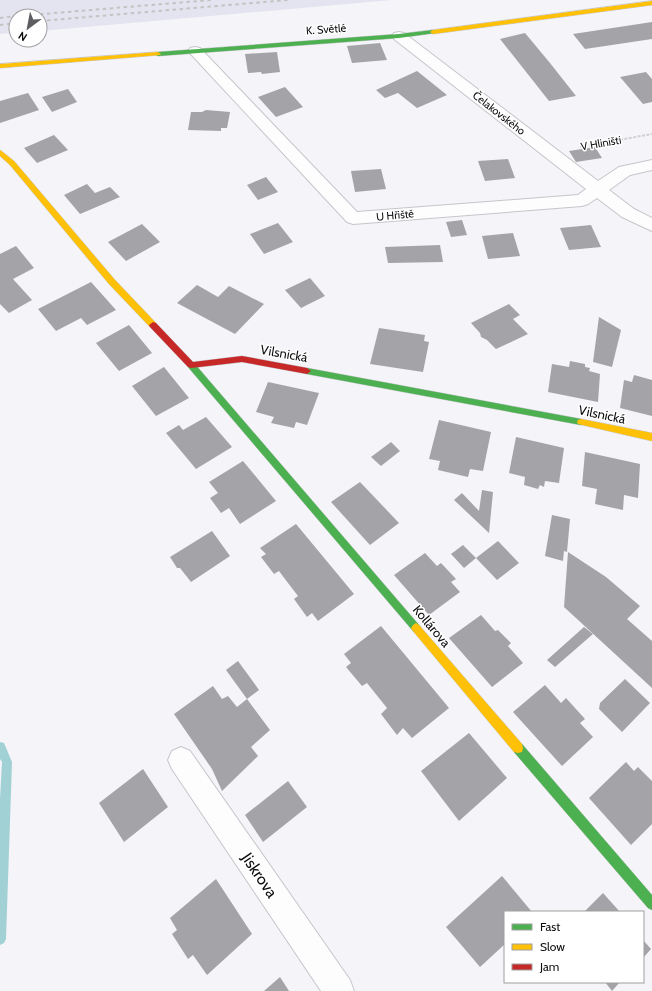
<svg xmlns="http://www.w3.org/2000/svg" width="652" height="991" font-family="Cabin,sans-serif">
	<style>
		.built { fill: #e4e4f0 }
		.lines { fill: none; stroke-linecap: round; stroke-linejoin: round }
		.stream { fill: #a1d1d4; fill-rule: evenodd }
		.building { fill: #a4a4a8 }
		.street-casing { stroke: #c5c6ca; stroke-width: 2 }
		.fast-casing { stroke: #c5c6ca; stroke-width: 1 }
		.slow-casing { stroke: #c5c6ca; stroke-width: 1 }
		.jam-casing { stroke: #c5c6ca; stroke-width: 1 }
		.path { stroke: #d1d1d3; stroke-width: 2; stroke-dasharray: 3 1.5; stroke-linecap: butt }
		.street { fill: #fdfdfe; fill-rule: evenodd }
		.fast { fill: #4caf50; fill-rule: evenodd }
		.slow { fill: #ffc107; fill-rule: evenodd }
		.jam { fill: #c62828; fill-rule: evenodd }
		.rail { stroke: #c3c3c3; stroke-width: 2; stroke-dasharray: 3.5 3.5; stroke-linecap: butt }
		.labels { text-anchor: middle; stroke-width: 3; stroke-linejoin: round; paint-order: stroke }
		.far-street-label { font-size: 11px; fill: #0e0e11; stroke: #fff }
		.street-label { font-size: 13px; fill: #0e0e11; stroke: #fff }
		.near-street-label { font-size: 16px; fill: #0e0e11; stroke: #fff }
	</style>
	<rect width="100%" height="100%" fill="#f4f4f9"/>
	<!-- built -->
	<path class="built" d="M0,0H392L40,31V16H16V33L0,34Z"/>
	<g class="lines">
		<!-- stream -->
		<path class="stream" d="M0,742L4,743L12,762L6,939L4,943L0,945V799L2,762L0,759Z"/>
	</g>
	<!-- building -->
	<g class="building">
		<path d="M652,22V39L585,49L573,34Z"/>
		<path d="M525,33L550,63L576,96L549,101L500,39Z"/>
		<path d="M380,43L387,60L352,63L347,46Z"/>
		<path d="M277,52L280,72L262,74L261,72L248,73L245,54Z"/>
		<path d="M417,71L447,95L417,108L398,93L385,98L376,90Z"/>
		<path d="M646,72L652,79V102L643,104L620,77Z"/>
		<path d="M285,87L303,107L276,117L258,97Z"/>
		<path d="M68,89L77,102L52,112L42,97Z"/>
		<path d="M28,93L39,110L0,123V101Z"/>
		<path d="M206,110L230,112L227,128H221V131L188,130L191,112H202Z"/>
		<path d="M54,135L68,150L37,163L24,148Z"/>
		<path d="M595,147L602,158L576,162L569,151Z"/>
		<path d="M508,159L515,178L485,181L478,161Z"/>
		<path d="M381,169L386,189L355,192L351,171Z"/>
		<path d="M266,177L278,192L258,200L247,185Z"/>
		<path d="M87,184L95,193L110,187L120,197L80,214L64,195Z"/>
		<path d="M462,220L467,235L451,237L446,222Z"/>
		<path d="M278,223L293,242L264,254L250,234Z"/>
		<path d="M142,224L160,242L126,261L108,242Z"/>
		<path d="M591,225L601,247L569,250L560,228Z"/>
		<path d="M513,233L520,256L488,259L482,236Z"/>
		<path d="M440,245L443,262L388,263L385,247Z"/>
		<path d="M16,246L34,268L13,279L32,300L9,313L0,304V254Z"/>
		<path d="M310,278L325,296L301,308L285,290Z"/>
		<path d="M91,282L116,310L87,325L81,318L56,331L38,309Z"/>
		<path d="M197,285L218,297L229,286L264,304L235,334L177,303Z"/>
		<path d="M509,304L520,315L513,319L528,334L496,349L487,340L481,337L480,333L471,323Z"/>
		<path d="M599,317L621,330L612,367L593,362Z"/>
		<path d="M129,325L152,353L119,371L96,343Z"/>
		<path d="M379,328L425,335L424,341L429,342L423,372L370,364Z"/>
		<path d="M570,361L585,364V367L590,368L589,371L600,374L598,402L548,392L552,364L569,367Z"/>
		<path d="M164,367L189,398L156,416L132,386Z"/>
		<path d="M634,375L652,380V416L620,408L624,380L632,382Z"/>
		<path d="M268,382L319,393L307,425L296,422L294,428L271,423L274,417L256,412Z"/>
		<path d="M206,417L232,447L196,469L166,433L179,425L183,430Z"/>
		<path d="M439,420L491,432L483,471L470,469L468,477L438,470L440,461L429,459Z"/>
		<path d="M516,437L564,448L559,483L545,481L544,487L540,485L538,489L524,485L525,477L509,473Z"/>
		<path d="M391,442L400,451L381,466L371,457Z"/>
		<path d="M585,452L640,464L638,498L624,495L623,510L595,504L597,489L582,486Z"/>
		<path d="M243,461L276,501L240,524L229,508L221,513L210,498L218,493L209,482Z"/>
		<path d="M360,482L399,523L370,545L331,502Z"/>
		<path d="M482,490L493,492L489,533L454,500L462,493L479,511Z"/>
		<path d="M552,515L570,519L567,552L564,551L563,561L545,556Z"/>
		<path d="M296,524L354,594L318,621L312,613L307,617L294,599L298,596L288,583L279,571L274,574L261,557L266,554L260,548Z"/>
		<path d="M212,531L230,556L191,582L180,568H177L170,557Z"/>
		<path d="M498,541L519,563L497,580L476,558L464,568L451,554L463,545L476,558Z"/>
		<path d="M568,552L606,577L640,606L627,619L652,641V688L564,607Z"/>
		<path d="M425,553L437,566L441,563L456,579L451,582L460,592L429,615L394,575Z"/>
		<path d="M481,615L495,631L498,630L511,643L508,646L523,663L492,687L449,638Z"/>
		<path d="M381,626L449,708L412,738L403,728L397,735L381,714L387,708L367,683L362,686L346,667L351,663L344,654Z"/>
		<path d="M584,627L593,634L555,667L547,660Z"/>
		<path d="M238,661L259,690L247,699L226,670Z"/>
		<path d="M625,679L650,703L622,732L599,709L600,703Z"/>
		<path d="M545,685L561,703L566,698L585,719L580,723L593,737L562,766L513,712Z"/>
		<path d="M213,686L222,699L228,696L237,707L247,699L270,730L251,747L258,756L222,791L212,769L174,714Z"/>
		<path d="M469,733L507,778L459,821L421,771Z"/>
		<path d="M626,762L634,771L638,767L652,781V824L631,845L589,798Z"/>
		<path d="M143,769L168,807L124,842L99,803Z"/>
		<path d="M288,781L307,807L263,842L245,815Z"/>
		<path d="M502,876L532,912H505V944L480,967L446,927Z"/>
		<path d="M216,879L252,934L207,975L193,955L188,959L172,934L177,930L170,918Z"/>
		<path d="M603,893L620,912H584Z"/>
		<path d="M643,940L651,949L643,958Z"/>
		<path d="M280,977L289,991H264Z"/>
		<path d="M605,982H620L612,991Z"/>
	</g>
	<g class="lines">
		<!-- street casing -->
		<g class="street-casing">
			<g id="street">
				<path d="M399,32L404,33L598,181L619,167L652,160V170L630,175L609,190L634,209L652,218V231L622,217L597,198L588,204L582,206L353,224L347,222L188,51L190,48L195,47L200,48L357,212L578,195L586,189L394,39L392,36L394,33Z"/>
				<path d="M181,747L190,751L350,980L354,991H321L172,769L168,760L172,751Z"/>
			</g>
		</g>
		<!-- fast casing -->
		<g class="fast-casing">
			<g id="fast">
				<path d="M433,30L435,31V33L399,38L158,56L155,54L158,52L399,34Z"/>
				<path d="M191,362L194,363L419,625L421,628L419,631L416,633L413,631L188,367L187,365Z"/>
				<path d="M307,368L581,419L585,422L581,425L307,374L303,371Z"/>
				<path d="M518,743L522,744L652,895V910L648,908L514,752L513,748L514,744Z"/>
			</g>
		</g>
		<!-- slow casing -->
		<g class="slow-casing">
			<g id="slow">
				<path d="M652,1V5L433,34L430,32L433,30Z"/>
				<path d="M158,52L161,54L160,55L0,68V64Z"/>
				<path d="M0,150L14,161L115,280L156,323L157,325L156,327H150L109,284L10,165L0,156Z"/>
				<path d="M581,419L652,433V441L578,424L577,422L578,420Z"/>
				<path d="M416,623L419,625L522,744L523,748L522,752L518,753L514,752L413,631L411,628L413,625Z"/>
			</g>
		</g>
		<!-- jam casing -->
		<g class="jam-casing">
			<path id="jam" d="M153,322L156,323L193,362L242,356L307,368L311,371L307,374L242,362L191,368L188,367L150,327L149,325Z"/>
		</g>
		<!-- path -->
		<path class="path" d="M580,147L652,134"/>
		<!-- street -->
		<use href="#street" class="street"/>
		<!-- fast -->
		<use href="#fast" class="fast"/>
		<!-- slow -->
		<use href="#slow" class="slow"/>
		<!-- jam -->
		<use href="#jam" class="jam"/>
		<!-- rail -->
		<g class="rail">
			<path d="M19,16L211,0"/>
			<path d="M0,18L16,16"/>
			<path d="M40,21L288,0"/>
			<path d="M0,25L16,23"/>
		</g>
	</g>
	<g class="labels">
		<!-- far-street labels -->
		<g class="far-street-label">
			<text transform="translate(326 29) rotate(-4)" y="4">K. Světlé</text>
			<text transform="translate(499 113) rotate(38)" y="4">Čelakovského</text>
			<text transform="translate(601 143) rotate(-10)" y="4">V Hliništi</text>
			<text transform="translate(395 215) rotate(-5)" y="4">U Hřiště</text>
		</g>
		<!-- street labels -->
		<g class="street-label">
			<text transform="translate(284 353) rotate(10)" y="5">Vilsnická</text>
			<text transform="translate(602 414) rotate(12)" y="5">Vilsnická</text>
			<text transform="translate(432 626) rotate(50)" y="5">Kollárova</text>
		</g>
		<!-- near-street labels -->
		<g class="near-street-label">
			<text transform="translate(260 875) rotate(56)" y="6">Jiskrova</text>
		</g>
	</g>
	<!-- legend -->
	<rect x="504" y="911" width="140" height="72" fill="#ffffff" stroke="#9f9fa0"/>
	<rect x="512" y="924" width="20" height="6" fill="#4caf50" stroke="#9f9fa0"/>
	<text x="540" y="931" font-size="12" fill="#0e0e11">Fast</text>
	<rect x="512" y="944" width="20" height="6" fill="#ffc107" stroke="#9f9fa0"/>
	<text x="540" y="951" font-size="12" fill="#0e0e11">Slow</text>
	<rect x="512" y="964" width="20" height="6" fill="#c62828" stroke="#9f9fa0"/>
	<text x="540" y="971" font-size="12" fill="#0e0e11">Jam</text>
	<!-- north arrow -->
	<g transform="translate(28 28) rotate(212)"><circle r="19" fill="#ffffff" stroke="#9f9fa0"/>
	<path d="M0-3L7 15L0 10L-7 15Z" fill="#5e5e62"/>
	<text y="-6" font-size="11" font-weight="bold" text-anchor="middle" fill="#0e0e11">N</text>
	</g>
</svg>
